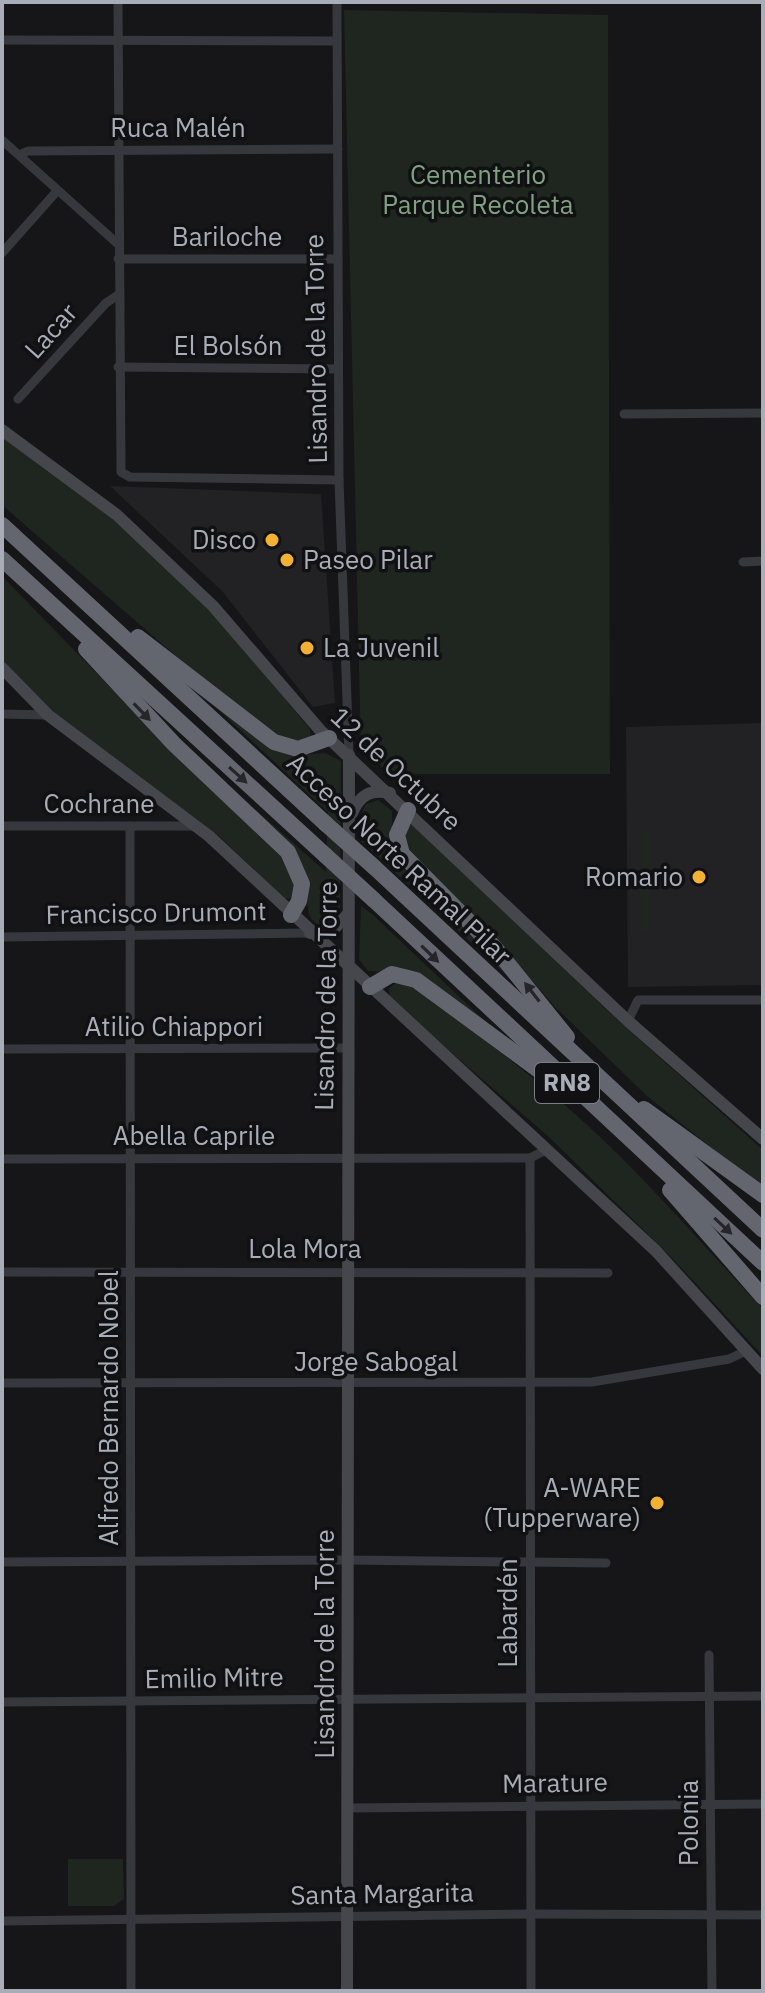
<svg xmlns="http://www.w3.org/2000/svg" width="765" height="1993" font-family="'IBM Plex Sans',sans-serif">
	<style>
		.built { fill: #222225 }
		.green { fill: #1e261f }
		.lines { fill: none; stroke-linecap: round; stroke-linejoin: round }
		.street { stroke: #37383d; stroke-width: 9 }
		.secondary { stroke: #45474d; stroke-width: 12 }
		.highway { stroke: #63666e; stroke-width: 16 }
		.highway-bridge { stroke: #63666e; stroke-width: 16 }
		.oneway { fill: #26262a }
		.poi-dot { fill: #f2b134; stroke: #111113; stroke-width: 3 }
		.labels { text-anchor: middle; stroke-width: 7; stroke-linejoin: round; paint-order: stroke }
		.shield { fill: #111113; stroke: #7b7e86; stroke-width: 2 }
		.shield-label { font-size: 24px; font-weight: bold; fill: #a8adb8 }
		.street-label { font-size: 26px; fill: #a8adb8; stroke: #111113 }
		.park-label { font-size: 26px; fill: #7fa381; stroke: #111113 }
		.poi-label { font-size: 26px; fill: #a8adb8; stroke: #111113; text-anchor: end }
	</style>
	<rect width="100%" height="100%" fill="#161618"/>
	<!-- built -->
	<g class="built">
		<path d="M110,486L321,494L335,703L313,707L222,591Z"/>
		<path d="M763,723V985L628,987L626,727Z"/>
	</g>
	<!-- green -->
	<g class="green">
		<path d="M344,10L608,15L610,774H392L361,752Z"/>
		<path d="M2,436L105,511L215,615L310,729L311,738L293,746L229,702L2,505Z"/>
		<path d="M2,576L180,759L281,853L296,878L293,898L285,899L218,835L59,718L2,661Z"/>
		<path d="M208,700L297,755L325,753L341,761L340,912L333,925C303,929 308,905 307,883L202,762L326,872L328,812Z"/>
		<path d="M378,800L392,811V849L399,861L474,932L512,980L361,841L362,812L366,804Z"/>
		<path d="M412,824L610,1013L763,1150V1189L647,1096L555,1007L486,927L408,856L402,831Z"/>
		<path d="M642,832H650V876H641Z"/>
		<path d="M641,886H650L649,930H641Z"/>
		<path d="M361,906L373,915L489,1025L386,972L368,971L359,959Z"/>
		<path d="M399,981L407,983C468,1027 529,1072 585,1123C649,1181 704,1247 763,1309V1356L672,1258L549,1137L390,999L389,988Z"/>
		<path d="M68,1859H123L124,1899L114,1906H68Z"/>
	</g>
	<g class="lines">
		<!-- street -->
		<g class="street">
			<path d="M118,2L121,472L130,477L339,480"/>
			<path d="M337,2L339,480L349,755"/>
			<path d="M2,40L337,41"/>
			<path d="M2,140L119,245"/>
			<path d="M19,155L28,151L338,149"/>
			<path d="M2,253L57,191"/>
			<path d="M118,259H337"/>
			<path d="M118,367L338,369"/>
			<path d="M18,399L106,303L118,295"/>
			<path d="M624,414L763,413"/>
			<path d="M743,562L763,561"/>
			<path d="M2,714L48,715"/>
			<path d="M2,826H195"/>
			<path d="M130,826L131,1991"/>
			<path d="M2,937L310,933"/>
			<path d="M628,1021L638,1000H763"/>
			<path d="M2,1049L346,1048"/>
			<path d="M530,1158L531,1991"/>
			<path d="M2,1159L530,1158L546,1150"/>
			<path d="M2,1272L608,1273"/>
			<path d="M2,1383L592,1382L729,1359L746,1351"/>
			<path d="M2,1562L347,1560L606,1563"/>
			<path d="M709,1655L712,1991"/>
			<path d="M2,1702L763,1696"/>
			<path d="M347,1808L763,1804"/>
			<path d="M2,1921L531,1914L763,1915"/>
		</g>
		<!-- secondary -->
		<g class="secondary">
			<path d="M2,430L117,515L213,606L320,730L628,1021L763,1139"/>
			<path d="M2,668L48,715L209,836L656,1251L763,1369"/>
			<path d="M352,813C360,795 370,789 390,793"/>
			<path d="M310,933L332,931L347,915"/>
			<path d="M347,1991L349,755"/>
		</g>
		<!-- highway -->
		<g class="highway">
			<path d="M2,525L326,824"/>
			<path d="M2,559L325,855"/>
			<path d="M138,637L274,742L298,749L329,738"/>
			<path d="M86,649L174,744L288,852L302,884L299,901L291,915"/>
			<path d="M408,810L397,835L402,854L495,948L567,1037"/>
			<path d="M374,867L763,1230"/>
			<path d="M374,900L763,1263"/>
			<path d="M370,987L392,974L416,980L548,1077"/>
			<path d="M644,1109L763,1195"/>
			<path d="M670,1190L763,1297"/>
		</g>
		<!-- highway-bridge -->
		<g class="highway-bridge">
			<path d="M326,824L374,867"/>
			<path d="M325,855L374,900"/>
		</g>
	</g>
	<!-- one-way arrows -->
	<defs><path id="oneway-solid" d="M-6-.8H1V-3.2L6.5 0L1 3.2V.8H-6Z" transform="scale(2)"/></defs>
	<g class="oneway">
		<use href="#oneway-solid" transform="translate(142 712) rotate(46)"/>
		<use href="#oneway-solid" transform="translate(238 775) rotate(42)"/>
		<use href="#oneway-solid" transform="translate(430 954) rotate(44)"/>
		<use href="#oneway-solid" transform="translate(532 992) rotate(-128)"/>
		<use href="#oneway-solid" transform="translate(723 1226) rotate(43)"/>
	</g>
	<!-- markers -->
	<g class="poi-dot">
		<circle cx="272" cy="540" r="8"/>
		<circle cx="287" cy="560" r="8"/>
		<circle cx="307" cy="648" r="8"/>
		<circle cx="699" cy="877" r="8"/>
		<circle cx="657" cy="1503" r="8"/>
	</g>
	<g class="labels">
		<!-- shield labels -->
		<rect class="shield" x="535" y="1063" width="64" height="40" rx="6"/>
		<g class="shield-label">
			<text x="567" y="1091">RN8</text>
		</g>
		<!-- street labels -->
		<g class="street-label">
			<text x="178" y="137">Ruca Malén</text>
			<text x="227" y="246">Bariloche</text>
			<text transform="translate(51 331) rotate(-48)" y="9">Lacar</text>
			<text x="228" y="355">El Bolsón</text>
			<text transform="translate(316 349) rotate(-91)" y="9">Lisandro de la Torre</text>
			<text transform="translate(396 769) rotate(43)" y="9">12 de Octubre</text>
			<text x="99" y="813">Cochrane</text>
			<text transform="translate(399 859) rotate(43)" y="9">Acceso Norte Ramal Pilar</text>
			<text transform="translate(156 913) rotate(-1)" y="9">Francisco Drumont</text>
			<text transform="translate(326 996) rotate(-89)" y="9">Lisandro de la Torre</text>
			<text x="174" y="1036">Atilio Chiappori</text>
			<text x="194" y="1145">Abella Caprile</text>
			<text x="305" y="1258">Lola Mora</text>
			<text x="376" y="1371">Jorge Sabogal</text>
			<text transform="translate(109 1408) rotate(-90)" y="9">Alfredo Bernardo Nobel</text>
			<text transform="translate(508 1613) rotate(-90)" y="9">Labardén</text>
			<text transform="translate(325 1644) rotate(-90)" y="9">Lisandro de la Torre</text>
			<text transform="translate(214 1678) rotate(-1)" y="9">Emilio Mitre</text>
			<text transform="translate(555 1783) rotate(-1)" y="9">Marature</text>
			<text transform="translate(689 1823) rotate(-90)" y="9">Polonia</text>
			<text transform="translate(382 1894) rotate(-1)" y="9">Santa Margarita</text>
		</g>
		<!-- park labels -->
		<g class="park-label">
			<text x="478" y="184">Cementerio<tspan x="478" dy="30">Parque Recoleta</tspan></text>
		</g>
		<!-- poi labels -->
		<g class="poi-label">
			<text x="256" y="549">Disco</text>
			<text x="303" y="569" text-anchor="start">Paseo Pilar</text>
			<text x="323" y="657" text-anchor="start">La Juvenil</text>
			<text x="683" y="886">Romario</text>
			<text x="641" y="1497">A-WARE<tspan x="641" dy="30">(Tupperware)</tspan></text>
		</g>
	</g>
	<!-- border -->
	<rect width="765" height="1993" fill="none" stroke="#a8adb8" stroke-width="8"/>
</svg>
